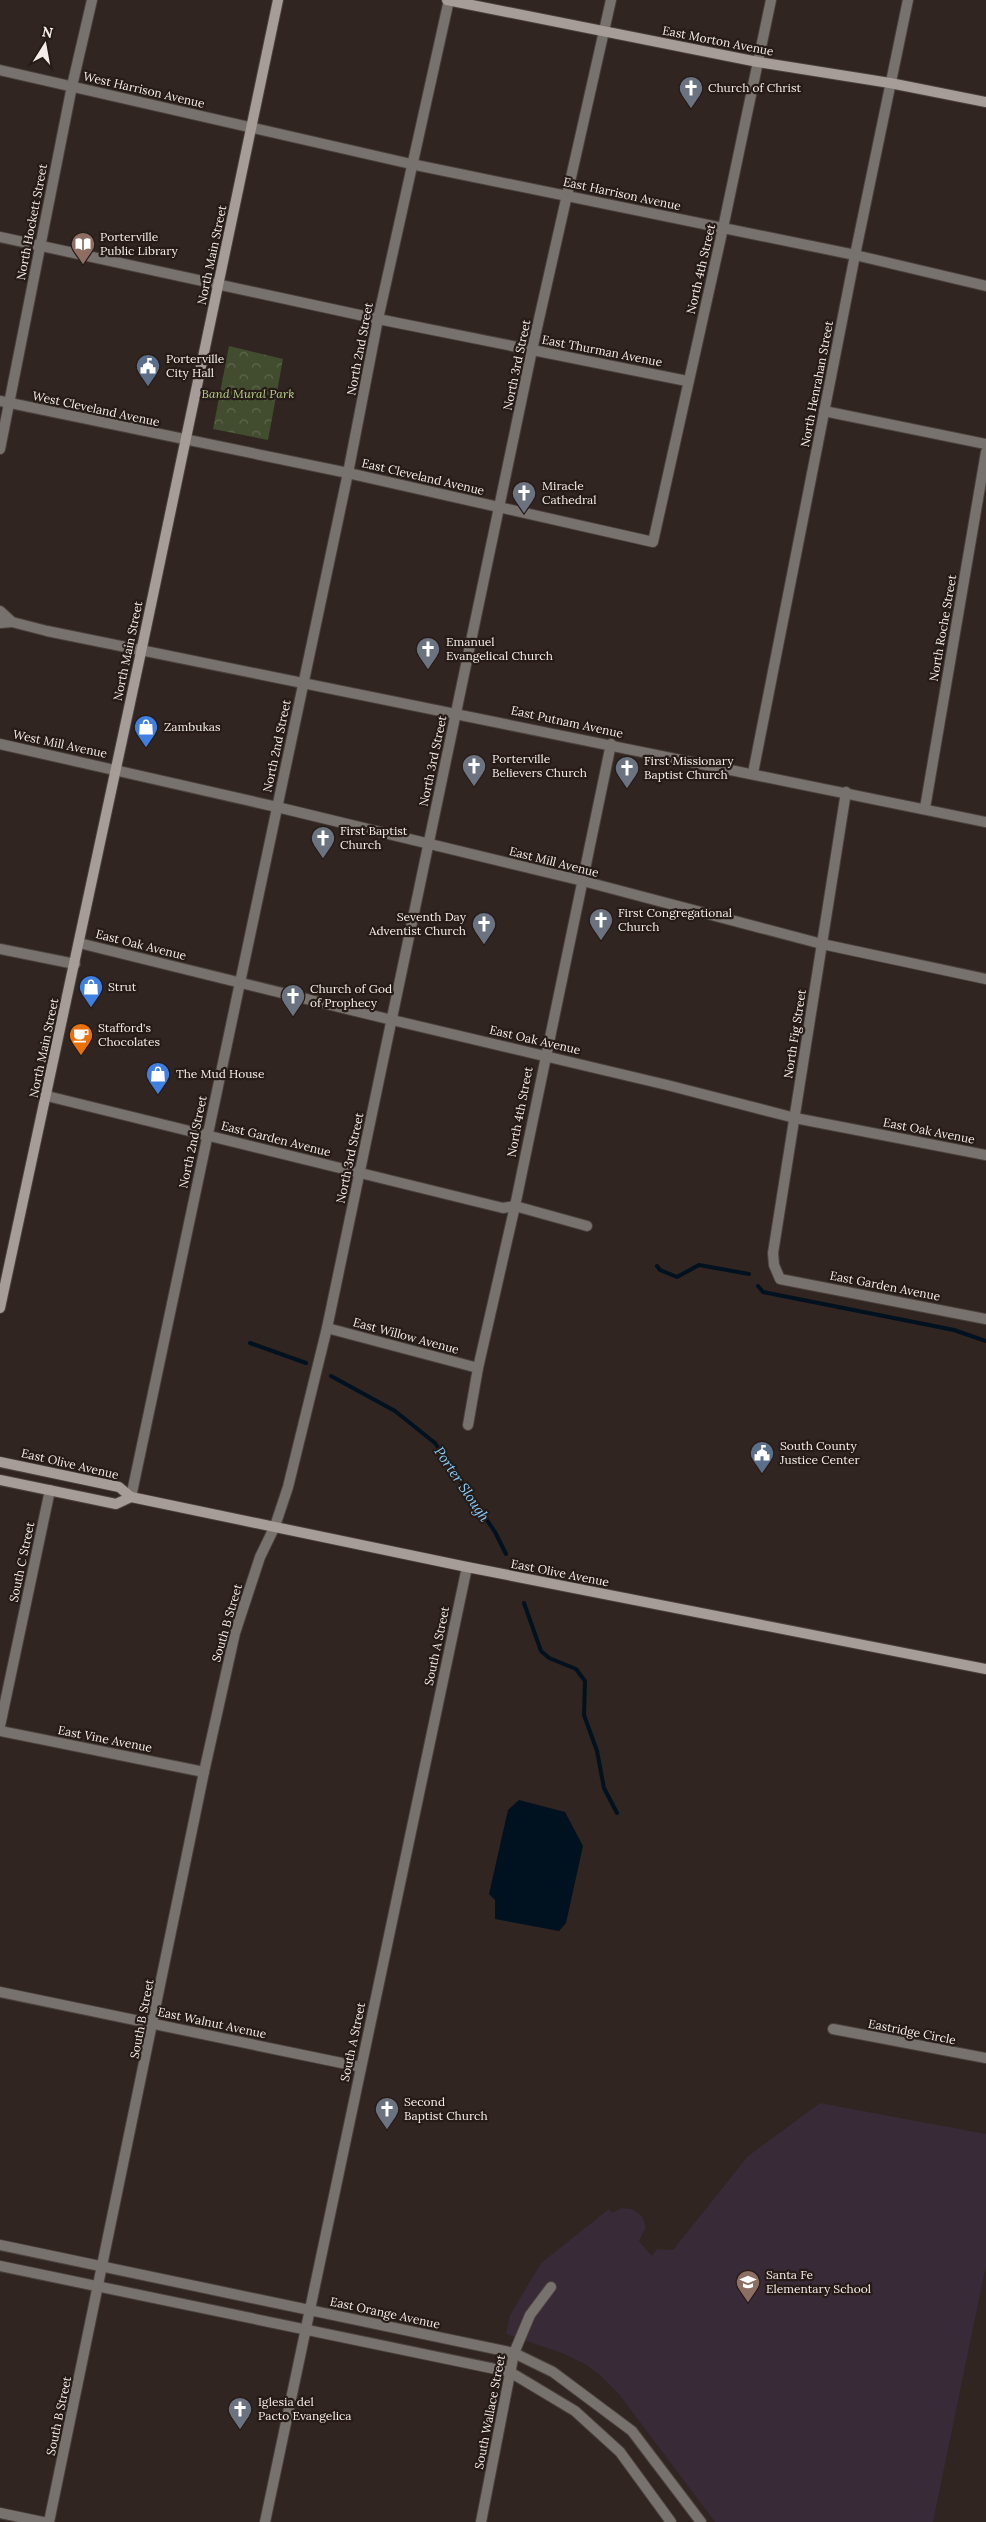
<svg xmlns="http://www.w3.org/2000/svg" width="986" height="2522" font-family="Lora,serif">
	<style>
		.education { fill: #382a36 }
		.park { fill: url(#park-crowns) }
		.water { fill: #00121f }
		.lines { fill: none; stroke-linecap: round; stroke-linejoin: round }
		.stream { stroke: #00121f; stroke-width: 4 }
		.minor-casing { stroke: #4b413c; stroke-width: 12 }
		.tertiary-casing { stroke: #4b413c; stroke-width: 12 }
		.secondary-casing { stroke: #4b413c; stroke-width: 12 }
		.minor { stroke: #78726f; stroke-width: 10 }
		.tertiary { stroke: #78726f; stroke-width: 10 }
		.secondary { stroke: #a69c98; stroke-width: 10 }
		.labels { text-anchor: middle; stroke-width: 4.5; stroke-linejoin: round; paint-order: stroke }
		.street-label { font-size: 12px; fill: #f3ece8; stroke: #261b17 }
		.poi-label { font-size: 12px; fill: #f3ece8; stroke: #261b17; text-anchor: start }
		.park-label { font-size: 12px; font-style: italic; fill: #b6ce87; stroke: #261b17 }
		.water-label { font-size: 14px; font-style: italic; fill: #84cdfc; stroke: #261b17 }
	</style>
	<defs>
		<pattern id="park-crowns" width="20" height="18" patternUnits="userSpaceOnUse" patternTransform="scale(1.25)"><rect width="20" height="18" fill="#424d2f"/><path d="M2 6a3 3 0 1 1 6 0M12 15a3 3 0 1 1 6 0" fill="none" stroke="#5e674d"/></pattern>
	</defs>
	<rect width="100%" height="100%" fill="#302520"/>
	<!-- education -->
	<path class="education" d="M820,2103L986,2134V2265L933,2522H715L618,2393L600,2375L585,2364L562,2353L506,2334L510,2315L541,2263L609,2209L612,2213L622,2208L632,2209L642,2216L646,2227L639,2241L652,2256L657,2249L673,2250L748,2156Z"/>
	<!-- park -->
	<path class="park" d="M229,346L283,359L268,440L213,429Z"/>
	<!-- water -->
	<path class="water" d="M519,1800L565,1812L583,1846L566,1923L559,1931L495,1919V1900L489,1894L508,1810Z"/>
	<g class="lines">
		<!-- stream -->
		<g class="stream">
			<path d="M657,1266L660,1270L677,1277L699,1265L749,1274"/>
			<path d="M758,1286L763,1292L954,1330L986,1341"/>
			<path d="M250,1343L306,1363"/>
			<path d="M331,1376L395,1411L435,1443L495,1532L506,1554"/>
			<path d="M524,1603L541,1651L549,1658L576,1669L585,1681L584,1715L597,1751L604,1788L617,1813"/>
		</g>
		<!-- minor casing -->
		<g class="minor-casing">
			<g id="minor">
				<path d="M0,70L411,164L855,255L986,286"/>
				<path d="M0,237L378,319L687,381"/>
				<path d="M0,401L348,473L653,542L723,228L771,0"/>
				<path d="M824,411L986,444"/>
				<path d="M0,449L72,86L92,0"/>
				<path d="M0,623L12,622"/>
				<path d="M0,744L277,807L583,881L822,944L986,979"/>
				<path d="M753,773L855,255L908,0"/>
				<path d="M846,792L773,1253L774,1265L780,1279L986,1319"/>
				<path d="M925,808L986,452"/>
				<path d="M79,943L392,1020L667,1085L795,1118L986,1155"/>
				<path d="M0,949L75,964"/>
				<path d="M47,1096L503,1208L515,1206L587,1226"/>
				<path d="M327,1328L478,1368"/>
				<path d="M468,1425L478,1368L515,1206L611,744"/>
				<path d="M131,1497L348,473L378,319L449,0"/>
				<path d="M0,1726L50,1490"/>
				<path d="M0,1731L204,1772"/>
				<path d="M0,1992L361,2067"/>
				<path d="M833,2029L986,2058"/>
				<path d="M0,2245L514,2353L553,2372L632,2431L701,2522"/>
				<path d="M0,2266L510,2372L575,2411L620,2452L671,2522"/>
				<path d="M0,2513L43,2522"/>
				<path d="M49,2522L204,1772L235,1633L260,1557L275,1526L288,1487L327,1328L532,350L611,0"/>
				<path d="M265,2522L467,1567"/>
				<path d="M481,2522L514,2353L530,2315L551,2287"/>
			</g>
		</g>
		<!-- tertiary casing -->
		<g class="tertiary-casing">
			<path id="tertiary" d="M0,611L12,622L47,631L986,822"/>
		</g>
		<!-- secondary casing -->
		<g class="secondary-casing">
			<g id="secondary">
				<path d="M447,0L758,62L890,83L986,102"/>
				<path d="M0,1308L144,638L278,0"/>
				<path d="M0,1462L119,1487L131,1497L467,1567L986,1669"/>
				<path d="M0,1480L116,1504L131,1497"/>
			</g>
		</g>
		<!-- minor -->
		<use href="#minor" class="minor"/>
		<!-- tertiary -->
		<use href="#tertiary" class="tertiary"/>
		<!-- secondary -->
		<use href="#secondary" class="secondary"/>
	</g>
	<!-- icons -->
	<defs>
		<g id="church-pin" transform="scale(1.25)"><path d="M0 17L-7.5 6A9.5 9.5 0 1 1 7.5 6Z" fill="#6b7280" stroke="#261b17"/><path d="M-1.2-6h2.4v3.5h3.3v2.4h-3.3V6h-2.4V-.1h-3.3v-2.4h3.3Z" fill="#fff"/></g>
		<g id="library-pin" transform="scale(1.25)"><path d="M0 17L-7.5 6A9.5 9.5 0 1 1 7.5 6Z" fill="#8d6e63" stroke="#261b17"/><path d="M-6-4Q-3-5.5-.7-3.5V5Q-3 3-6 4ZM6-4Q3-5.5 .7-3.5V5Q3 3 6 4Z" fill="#fff"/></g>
		<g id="civic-pin" transform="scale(1.25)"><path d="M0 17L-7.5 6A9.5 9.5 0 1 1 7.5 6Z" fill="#5c6f8a" stroke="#261b17"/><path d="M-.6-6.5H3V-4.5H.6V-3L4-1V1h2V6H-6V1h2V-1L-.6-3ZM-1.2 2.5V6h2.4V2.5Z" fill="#fff"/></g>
		<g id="shop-pin" transform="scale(1.25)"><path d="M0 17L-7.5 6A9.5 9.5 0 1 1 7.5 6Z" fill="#3f7fe0" stroke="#261b17"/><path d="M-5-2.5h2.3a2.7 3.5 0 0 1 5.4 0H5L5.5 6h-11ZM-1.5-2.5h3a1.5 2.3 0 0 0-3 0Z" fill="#fff"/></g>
		<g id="cafe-pin" transform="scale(1.25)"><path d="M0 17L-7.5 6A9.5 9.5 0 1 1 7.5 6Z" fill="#e8710a" stroke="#261b17"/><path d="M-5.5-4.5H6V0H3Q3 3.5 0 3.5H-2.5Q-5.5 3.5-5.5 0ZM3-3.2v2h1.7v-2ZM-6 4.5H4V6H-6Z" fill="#fff"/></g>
		<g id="school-pin" transform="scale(1.25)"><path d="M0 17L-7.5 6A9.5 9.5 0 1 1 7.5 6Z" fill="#8d6e63" stroke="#261b17"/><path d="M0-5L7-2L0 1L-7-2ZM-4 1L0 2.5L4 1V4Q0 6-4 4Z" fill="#fff"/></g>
	</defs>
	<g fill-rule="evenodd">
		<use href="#church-pin" x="691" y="88"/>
		<use href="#library-pin" x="83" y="244"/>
		<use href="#civic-pin" x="148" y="366"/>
		<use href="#church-pin" x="524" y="493"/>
		<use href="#church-pin" x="428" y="649"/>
		<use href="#shop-pin" x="146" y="727"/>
		<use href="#church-pin" x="474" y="766"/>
		<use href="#church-pin" x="627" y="768"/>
		<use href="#church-pin" x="323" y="838"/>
		<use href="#church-pin" x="601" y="920"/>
		<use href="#church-pin" x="484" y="924"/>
		<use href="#shop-pin" x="91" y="987"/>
		<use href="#church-pin" x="293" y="996"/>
		<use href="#cafe-pin" x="81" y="1035"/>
		<use href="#shop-pin" x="158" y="1074"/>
		<use href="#civic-pin" x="762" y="1453"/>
		<use href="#church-pin" x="387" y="2109"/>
		<use href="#school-pin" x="748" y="2282"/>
		<use href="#church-pin" x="240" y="2409"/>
	</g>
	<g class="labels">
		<!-- street labels -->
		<g class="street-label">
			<text transform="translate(718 41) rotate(11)" y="4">East Morton Avenue</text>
			<text transform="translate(144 90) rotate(13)" y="4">West Harrison Avenue</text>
			<text transform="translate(622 194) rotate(12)" y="4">East Harrison Avenue</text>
			<text transform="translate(32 222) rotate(-79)" y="4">North Hockett Street</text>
			<text transform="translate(212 255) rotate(-78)" y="4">North Main Street</text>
			<text transform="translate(701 269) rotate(-77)" y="4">North 4th Street</text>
			<text transform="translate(360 349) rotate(-79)" y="4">North 2nd Street</text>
			<text transform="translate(602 351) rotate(11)" y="4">East Thurman Avenue</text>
			<text transform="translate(517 365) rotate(-78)" y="4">North 3rd Street</text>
			<text transform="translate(817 384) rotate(-79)" y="4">North Henrahan Street</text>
			<text transform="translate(96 409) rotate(12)" y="4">West Cleveland Avenue</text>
			<text transform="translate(423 477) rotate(13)" y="4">East Cleveland Avenue</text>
			<text transform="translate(943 628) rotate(-80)" y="4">North Roche Street</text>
			<text transform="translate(128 651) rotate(-78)" y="4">North Main Street</text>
			<text transform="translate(567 722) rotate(12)" y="4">East Putnam Avenue</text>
			<text transform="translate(60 744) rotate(12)" y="4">West Mill Avenue</text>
			<text transform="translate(277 746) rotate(-78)" y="4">North 2nd Street</text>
			<text transform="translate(433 761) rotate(-78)" y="4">North 3rd Street</text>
			<text transform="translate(554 862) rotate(14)" y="4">East Mill Avenue</text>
			<text transform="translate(141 945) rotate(14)" y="4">East Oak Avenue</text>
			<text transform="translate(795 1034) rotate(-81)" y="4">North Fig Street</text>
			<text transform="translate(535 1040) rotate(13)" y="4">East Oak Avenue</text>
			<text transform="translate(44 1048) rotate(-78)" y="4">North Main Street</text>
			<text transform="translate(520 1112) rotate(-79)" y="4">North 4th Street</text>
			<text transform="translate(929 1131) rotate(11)" y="4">East Oak Avenue</text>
			<text transform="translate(276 1139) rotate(14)" y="4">East Garden Avenue</text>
			<text transform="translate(193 1142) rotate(-78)" y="4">North 2nd Street</text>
			<text transform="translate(350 1158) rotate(-78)" y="4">North 3rd Street</text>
			<text transform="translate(885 1286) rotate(11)" y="4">East Garden Avenue</text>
			<text transform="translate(406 1336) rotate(15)" y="4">East Willow Avenue</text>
			<text transform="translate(70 1464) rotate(13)" y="4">East Olive Avenue</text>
			<text transform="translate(22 1562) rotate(-78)" y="4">South C Street</text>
			<text transform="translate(560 1573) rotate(11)" y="4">East Olive Avenue</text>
			<text transform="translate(227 1623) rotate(-74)" y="4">South B Street</text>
			<text transform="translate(437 1646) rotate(-78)" y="4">South A Street</text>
			<text transform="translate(105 1739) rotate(11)" y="4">East Vine Avenue</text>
			<text transform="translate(142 2019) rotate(-79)" y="4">South B Street</text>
			<text transform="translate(212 2023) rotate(12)" y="4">East Walnut Avenue</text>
			<text transform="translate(912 2032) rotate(11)" y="4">Eastridge Circle</text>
			<text transform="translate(353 2042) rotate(-78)" y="4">South A Street</text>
			<text transform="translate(385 2313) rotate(12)" y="4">East Orange Avenue</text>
			<text transform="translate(490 2412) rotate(-79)" y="4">South Wallace Street</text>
			<text transform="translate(59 2416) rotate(-78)" y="4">South B Street</text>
		</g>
		<!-- poi labels -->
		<g class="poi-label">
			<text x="708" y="92">Church of Christ</text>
			<text x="100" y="241">Porterville<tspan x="100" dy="14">Public Library</tspan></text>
			<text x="166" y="363">Porterville<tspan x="166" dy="14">City Hall</tspan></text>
			<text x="542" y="490">Miracle<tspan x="542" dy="14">Cathedral</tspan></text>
			<text x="446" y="646">Emanuel<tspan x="446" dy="14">Evangelical Church</tspan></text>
			<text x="164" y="731">Zambukas</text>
			<text x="492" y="763">Porterville<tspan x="492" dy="14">Believers Church</tspan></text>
			<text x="644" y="765">First Missionary<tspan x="644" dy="14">Baptist Church</tspan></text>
			<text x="340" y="835">First Baptist<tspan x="340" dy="14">Church</tspan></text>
			<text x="618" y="917">First Congregational<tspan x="618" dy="14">Church</tspan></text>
			<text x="466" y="921" text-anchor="end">Seventh Day<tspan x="466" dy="14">Adventist Church</tspan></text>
			<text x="108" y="991">Strut</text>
			<text x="310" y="993">Church of God<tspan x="310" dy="14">of Prophecy</tspan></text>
			<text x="98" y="1032">Stafford's<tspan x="98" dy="14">Chocolates</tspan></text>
			<text x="176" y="1078">The Mud House</text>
			<text x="780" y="1450">South County<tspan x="780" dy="14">Justice Center</tspan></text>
			<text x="404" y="2106">Second<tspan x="404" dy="14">Baptist Church</tspan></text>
			<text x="766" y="2279">Santa Fe<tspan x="766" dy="14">Elementary School</tspan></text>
			<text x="258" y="2406">Iglesia del<tspan x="258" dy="14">Pacto Evangelica</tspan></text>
		</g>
		<!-- park labels -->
		<g class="park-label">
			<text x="248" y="398">Band Mural Park</text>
		</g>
		<!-- water labels -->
		<g class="water-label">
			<text transform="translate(462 1484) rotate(56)" y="5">Porter Slough</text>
		</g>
	</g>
	<!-- north arrow -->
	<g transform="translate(45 45) rotate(11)" stroke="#261b17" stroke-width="4" paint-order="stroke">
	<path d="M0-4L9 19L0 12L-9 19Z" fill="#f3ece8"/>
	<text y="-8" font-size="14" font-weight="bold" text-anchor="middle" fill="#f3ece8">N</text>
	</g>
</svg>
